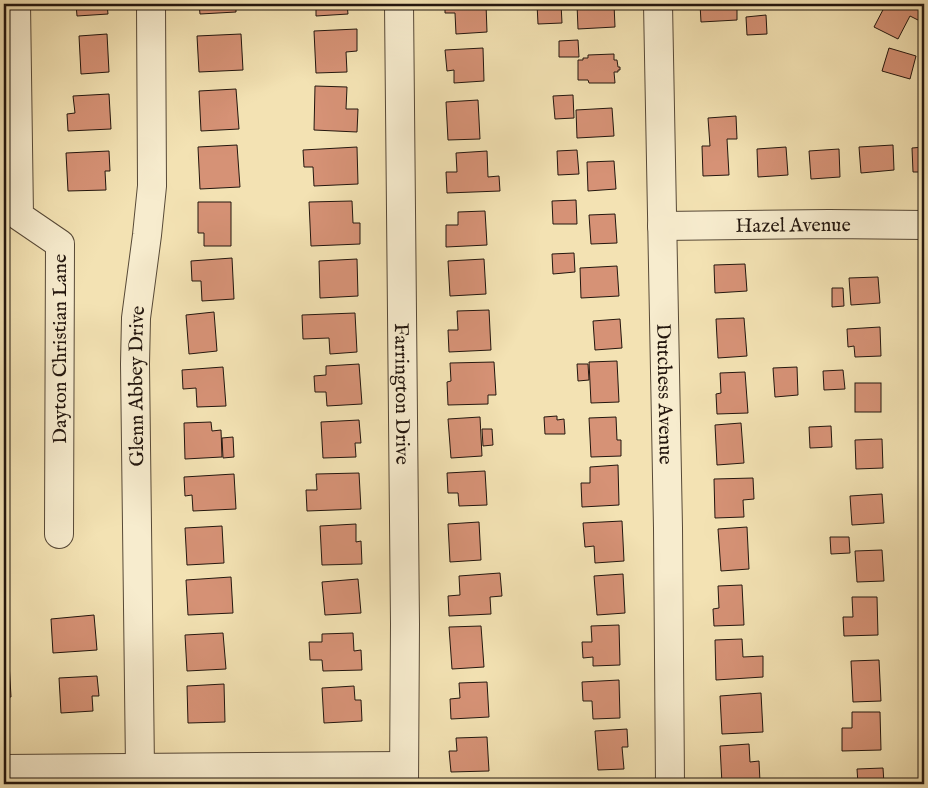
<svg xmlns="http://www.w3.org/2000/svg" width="928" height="788" font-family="'IM FELL English',serif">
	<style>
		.building { fill: #d69276; stroke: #23160e }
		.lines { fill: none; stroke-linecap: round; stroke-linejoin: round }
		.minor-casing { stroke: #574937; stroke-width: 30 }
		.minor { stroke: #f7ecce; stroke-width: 28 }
		.labels { text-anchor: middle; stroke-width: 4; stroke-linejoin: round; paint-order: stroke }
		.street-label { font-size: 20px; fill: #23160e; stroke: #f7ecce }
	</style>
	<rect width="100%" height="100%" fill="#f3e2b3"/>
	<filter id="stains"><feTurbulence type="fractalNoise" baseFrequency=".004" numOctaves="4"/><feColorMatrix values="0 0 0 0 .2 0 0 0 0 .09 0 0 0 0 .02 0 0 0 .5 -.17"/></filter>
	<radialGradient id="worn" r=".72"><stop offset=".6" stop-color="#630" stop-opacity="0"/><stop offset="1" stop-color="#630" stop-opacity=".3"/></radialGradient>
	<!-- building -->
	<g class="building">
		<path d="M76,4H107L108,14L77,16Z"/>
		<path d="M199,4H236V12L200,14Z"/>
		<path d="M316,4H347L348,14L316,16Z"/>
		<path d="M445,4H486L487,32L456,34L455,13H445Z"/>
		<path d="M537,4H561L562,23L538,24Z"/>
		<path d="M577,4H614L615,27L578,29Z"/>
		<path d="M700,4H737V20L701,22Z"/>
		<path d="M886,4H924V18L922,22L910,16L898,39L874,27Z"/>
		<path d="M766,15L767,34L747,35L746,17Z"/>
		<path d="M357,29V51L346,52L347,72L316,73L314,31Z"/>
		<path d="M107,34L109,72L81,74L79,36Z"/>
		<path d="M241,34L243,70L199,72L197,36Z"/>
		<path d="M578,40L579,57H559V41Z"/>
		<path d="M483,48L484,81L454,83V70L447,71L445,50Z"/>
		<path d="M889,48L916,56L910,79L882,71Z"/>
		<path d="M614,54V60H617L618,67H620V70H618V72H614L615,83H589L588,80H578V60H583V58H588V55Z"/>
		<path d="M315,86L347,87L346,109H358L357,132L314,130Z"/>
		<path d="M236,89L239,129L201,131L199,91Z"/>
		<path d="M109,94L111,129L68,131L67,114L75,113L73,96Z"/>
		<path d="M573,95L574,118L555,119L553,96Z"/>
		<path d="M478,100L480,139L448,140L446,102Z"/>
		<path d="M612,108L614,136L577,138L576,110Z"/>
		<path d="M736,116L737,139H727L729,175L703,176L702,146H710L708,118Z"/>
		<path d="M237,145L240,187L200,189L198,147Z"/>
		<path d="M893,145L894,170L861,173L859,147Z"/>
		<path d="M357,147L358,184L314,186L313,167H304L303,150Z"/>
		<path d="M786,147L788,175L758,177L757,149Z"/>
		<path d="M924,147V172H913L912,148Z"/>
		<path d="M839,149L840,177L811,179L809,151Z"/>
		<path d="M577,150L579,174L558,175L557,151Z"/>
		<path d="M109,151L110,171H105L106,190L68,191L66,153Z"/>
		<path d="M487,151L488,177L499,176L500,191L447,193L446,172H457L456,153Z"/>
		<path d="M614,161L616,189L588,191L587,162Z"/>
		<path d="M576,200L577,224H553L552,201Z"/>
		<path d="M352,201L353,223H360V244L311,246L309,202Z"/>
		<path d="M198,202H231V246H204V233H198Z"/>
		<path d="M485,211L487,245L446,247V225H458V212Z"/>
		<path d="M615,214L617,243L591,244L589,215Z"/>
		<path d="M574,253L575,272L553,274L552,254Z"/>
		<path d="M232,258L234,299L202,301L201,281H192L191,261Z"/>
		<path d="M357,259L358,296L320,298L319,261Z"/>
		<path d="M484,259L486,294L450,296L448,261Z"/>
		<path d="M745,264L747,291L715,293L714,265Z"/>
		<path d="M617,266L619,296L581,298L580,268Z"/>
		<path d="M878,277L880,303L851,305L849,278Z"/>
		<path d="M832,288H843L844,306L832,307Z"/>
		<path d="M489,310L491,350L449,352L448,330H458L457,311Z"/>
		<path d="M214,312L217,351L189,354L186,315Z"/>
		<path d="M355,313L357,352L330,354L329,338L303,339L302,315Z"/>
		<path d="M744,318L747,356L718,358L716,319Z"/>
		<path d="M620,319L622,348L595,350L593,321Z"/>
		<path d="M880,327L881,356L855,357L854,346L848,347L847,329Z"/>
		<path d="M617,361L619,402L591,403L589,362Z"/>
		<path d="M494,362L496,395H488V404L448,405L447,382L451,381L450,363Z"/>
		<path d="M359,364L362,404L327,406L326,392H315L314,376L326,375V366Z"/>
		<path d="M577,364H588L589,380L578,381Z"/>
		<path d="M223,367L226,406L197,407L196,388L183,389L182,370Z"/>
		<path d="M797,367L798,395L775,397L773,368Z"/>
		<path d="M843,370L845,389L824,390L823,371Z"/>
		<path d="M745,372L748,413L717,414L716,394L721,393L720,373Z"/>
		<rect x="855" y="383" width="26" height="29"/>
		<path d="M557,416V420L564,419L565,434H545L544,417Z"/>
		<path d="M480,417L482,456L451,458L448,419Z"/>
		<path d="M616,417L617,440H621V456L591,457L589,418Z"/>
		<path d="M359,420L361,443H355L356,457L323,458L321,422Z"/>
		<path d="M211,422L212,431L221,430L222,457L185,459L184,423Z"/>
		<path d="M741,423L744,463L717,465L715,425Z"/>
		<path d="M831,426L832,447L810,448L809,427Z"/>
		<path d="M482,429H492L493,445L483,446Z"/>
		<path d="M233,437L234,457L223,458L222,438Z"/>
		<path d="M882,439L883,468L856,469L855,440Z"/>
		<path d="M618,465L619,505L582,507L581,483H590V467Z"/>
		<path d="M485,471L487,505L459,506L458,493H448L447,473Z"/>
		<path d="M359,473L361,509L307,511L306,490H317L316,474Z"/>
		<path d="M234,474L236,509L193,511L192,495L185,496L184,477Z"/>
		<path d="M753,478L754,499L743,500L744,517L715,518L714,479Z"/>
		<path d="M882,494L884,523L852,525L850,496Z"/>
		<path d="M622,521L624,561L595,563L594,546L585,547L583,523Z"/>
		<path d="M479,522L481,560L450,562L448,524Z"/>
		<path d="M356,524V542L361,541L362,564L322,565L320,526Z"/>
		<path d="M222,526L224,563L187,565L185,528Z"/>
		<path d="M747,527L749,569L721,571L718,529Z"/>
		<path d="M830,537H849L850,553L831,554Z"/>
		<path d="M882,550L884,581L857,582L855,551Z"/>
		<path d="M500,573L502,596L490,597L491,614L449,616L448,596L460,595L459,576Z"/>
		<path d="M623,574L625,613L597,615L594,576Z"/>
		<path d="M231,577L233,613L188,615L186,580Z"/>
		<path d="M358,579L361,613L325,615L322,582Z"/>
		<path d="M742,585L744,625L714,626L713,609L719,608L718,586Z"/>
		<path d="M852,597H877L878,635L844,636L843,617H853Z"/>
		<path d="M94,615L97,650L53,653L51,619Z"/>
		<path d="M619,625L620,665L593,666V657L583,658L582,642H592L591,626Z"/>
		<path d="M481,626L484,667L452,669L449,627Z"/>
		<path d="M223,633L226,669L187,671L185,635Z"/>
		<path d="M353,633L354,651L361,650L362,670L323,671L322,660H310L309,642H322V634Z"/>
		<path d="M742,639L743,657L763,656V677L716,680L715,640Z"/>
		<path d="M879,660L881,701L853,702L851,661Z"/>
		<path d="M9,662L11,697H4V663Z"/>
		<path d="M97,676L99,696H92L93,711L61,713L59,678Z"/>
		<path d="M619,680L620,718L593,719L592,701H583L582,682Z"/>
		<path d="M487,682L489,717L451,719L450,699L460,698L459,683Z"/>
		<path d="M224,684L225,722L188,723L187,686Z"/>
		<path d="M354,686L355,700H361L362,721L324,723L322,688Z"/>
		<path d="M761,693L763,732L722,734L720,696Z"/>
		<path d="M852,712H880L881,750L842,751V728H852Z"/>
		<path d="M627,729L628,747H622L624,769L598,770L595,731Z"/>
		<path d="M487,737L489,771L451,772L449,751H457L456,738Z"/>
		<path d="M749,744L750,762L759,761L760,782L722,784L720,746Z"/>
		<path d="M883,768L884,784H858L857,769Z"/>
	</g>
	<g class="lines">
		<!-- minor casing -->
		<g class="minor-casing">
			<g id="minor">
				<path d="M16,4L19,216L60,244L59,534"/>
				<path id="s1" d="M399,4L405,624L404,784"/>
				<path id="s2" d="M658,4L668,528L670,784"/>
				<path id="s3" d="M662,226L829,224L924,225"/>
				<path id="s4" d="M140,768L135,364L136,318L147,235L152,186L151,4"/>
				<path d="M4,769L404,766"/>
			</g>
		</g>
		<!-- minor -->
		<use href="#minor" class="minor"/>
	</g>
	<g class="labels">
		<!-- street labels -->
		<g class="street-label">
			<text dy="7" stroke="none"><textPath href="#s3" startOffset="131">Hazel Avenue</textPath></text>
			<text transform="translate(59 349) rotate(-90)" y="7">Dayton Christian Lane</text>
			<text dy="7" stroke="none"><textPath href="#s4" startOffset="382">Glenn Abbey Drive</textPath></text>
			<text dy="7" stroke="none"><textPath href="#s1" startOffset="390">Farrington Drive</textPath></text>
			<text dy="7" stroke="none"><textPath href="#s2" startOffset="390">Dutchess Avenue</textPath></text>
		</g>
	</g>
	<!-- margin -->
	<rect width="928" height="788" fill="none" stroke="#f3e2b3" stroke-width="20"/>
	<rect x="5" y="5" width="918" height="778" fill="none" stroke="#23160e" stroke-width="2.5"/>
	<rect x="10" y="10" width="908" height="768" fill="none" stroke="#23160e"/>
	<rect width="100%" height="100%" filter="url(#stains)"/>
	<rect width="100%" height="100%" fill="url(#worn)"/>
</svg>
